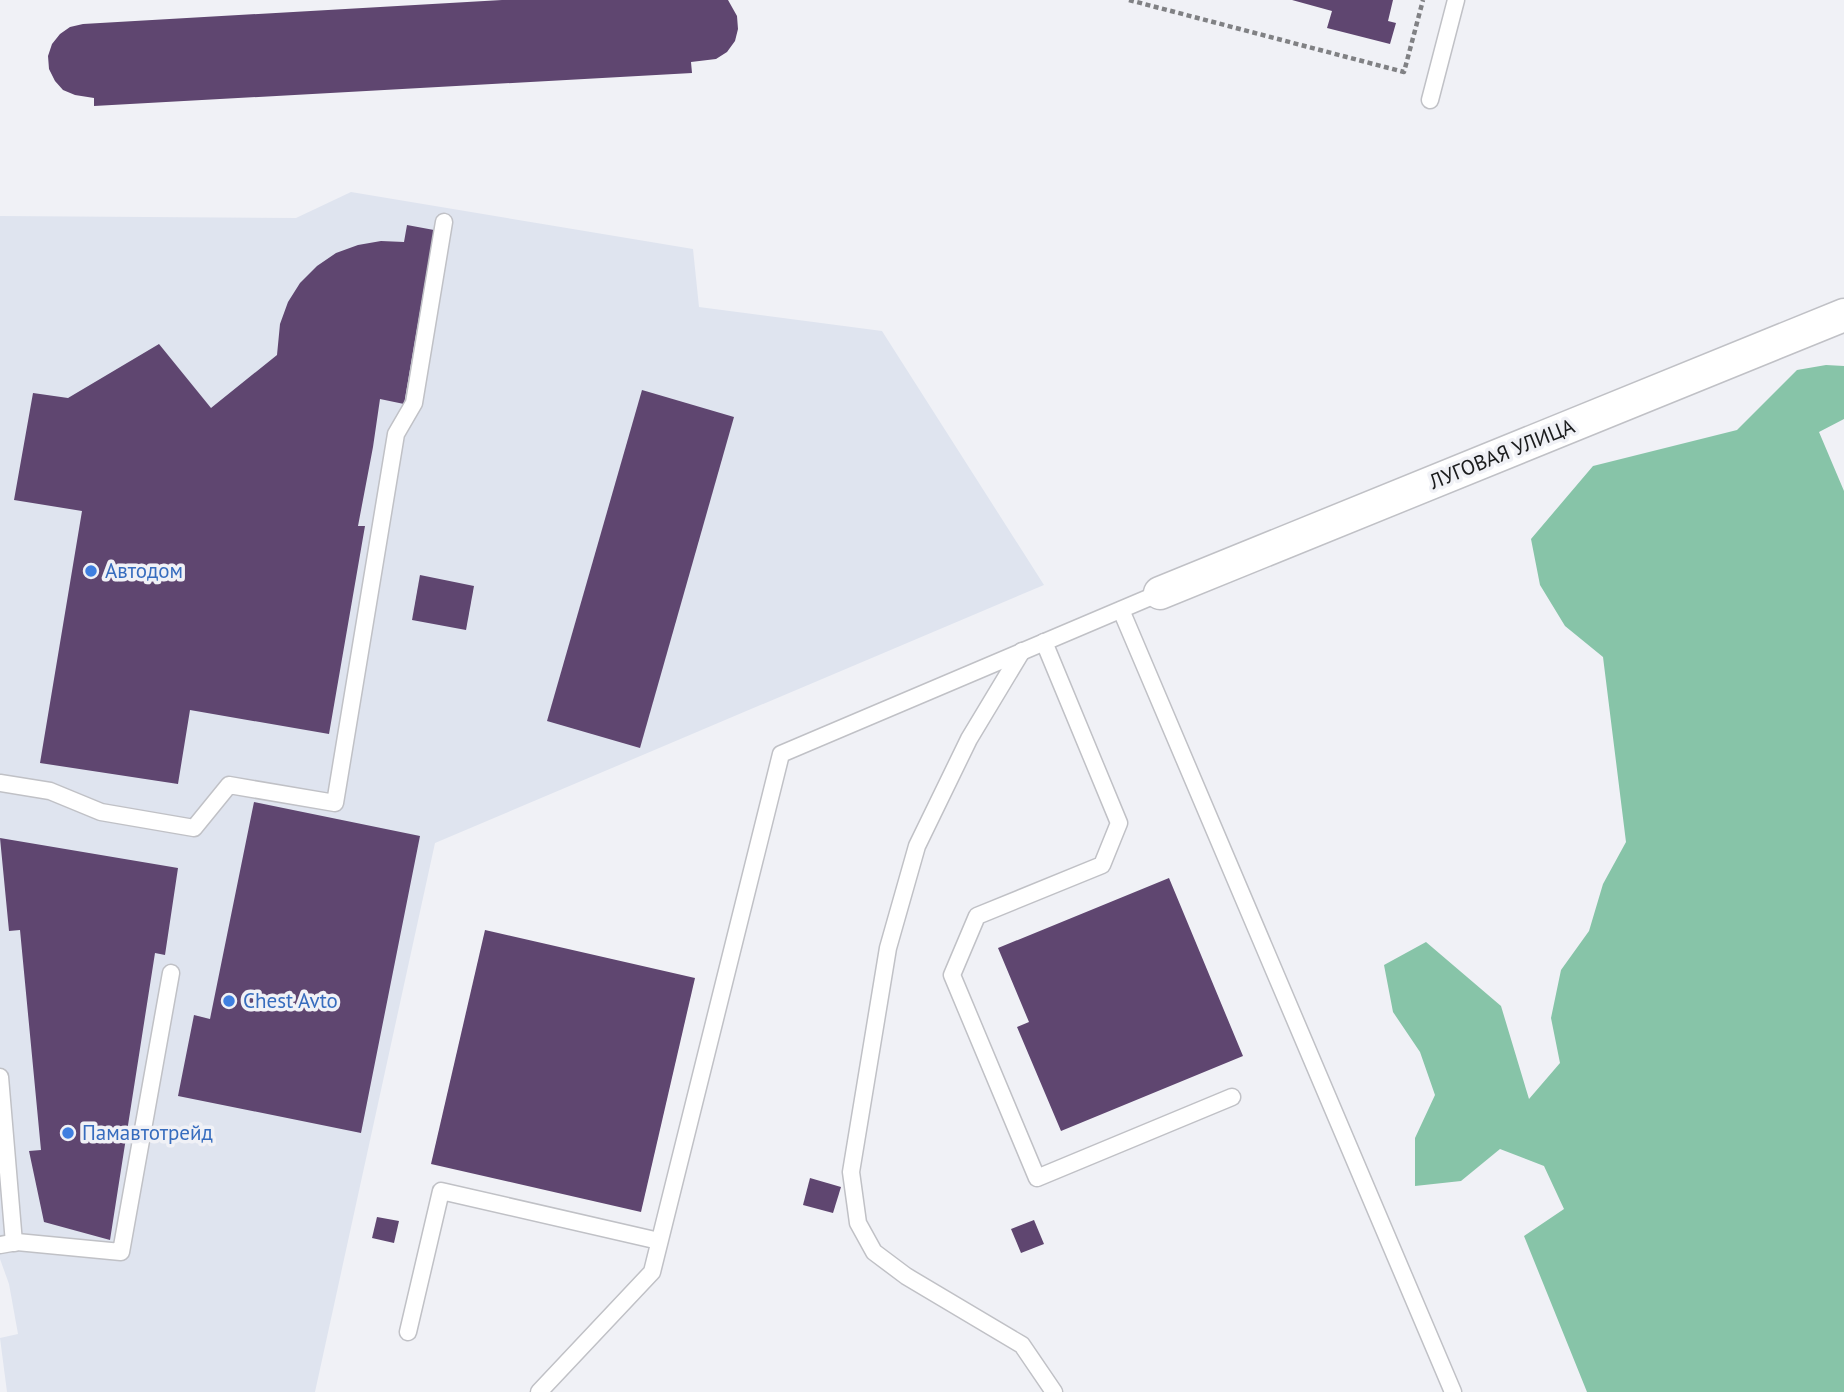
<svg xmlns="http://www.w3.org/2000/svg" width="1844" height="1392" font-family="'PT Sans',sans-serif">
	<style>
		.built { fill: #dfe4ef }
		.forest { fill: #87c4a8 }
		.building { fill: #5f4670 }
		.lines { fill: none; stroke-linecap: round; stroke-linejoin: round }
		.service-casing { stroke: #c0c1c6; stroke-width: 19 }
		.minor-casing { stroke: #c0c1c6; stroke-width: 35 }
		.path { stroke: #808184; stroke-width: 4.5; stroke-dasharray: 5 3.5; stroke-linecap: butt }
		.service { stroke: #fff; stroke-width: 16 }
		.minor { stroke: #fff; stroke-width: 32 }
		.shop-dot { fill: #3f7fe0; stroke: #f0f1f6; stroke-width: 2.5 }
		.labels { text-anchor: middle; stroke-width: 7; stroke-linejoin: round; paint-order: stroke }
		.street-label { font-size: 21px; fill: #1a1b1c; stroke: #f0f1f6 }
		.shop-label { font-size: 21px; fill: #366cbe; stroke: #f0f1f6; text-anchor: start }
	</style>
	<rect width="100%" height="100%" fill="#f0f1f6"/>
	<!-- built -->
	<path class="built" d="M351,192L693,249L699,307L882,331L1044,585L435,843L315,1392H7L0,1338L18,1334L9,1284L0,1259V216L296,218Z"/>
	<!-- forest -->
	<path class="forest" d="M1826,365L1844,366V419L1819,432L1844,491V1392H1587L1524,1236L1564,1209L1544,1166L1500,1149L1461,1181L1415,1186V1138L1435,1095L1420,1052L1393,1012L1384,965L1426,942L1501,1006L1529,1099L1560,1063L1551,1018L1561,970L1589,931L1603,884L1626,842L1603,657L1565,626L1540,585L1531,539L1593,466L1737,430L1797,370Z"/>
	<!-- building -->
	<g class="building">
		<path d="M502,0H728L737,16L738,29L735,41L727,52L716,59L691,62L692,73L94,106V98L75,95L63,90L55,81L49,69L48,56L52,44L60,34L70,27L83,24Z"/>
		<path d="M1292,0H1393L1388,21L1396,23L1390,44L1327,28L1332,11Z"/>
		<path d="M407,225L434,230L404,404L380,399L373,447L358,526H365L329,734L190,710L178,784L40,763L82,511L14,500L33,393L68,398L159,344L211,408L277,355L280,324L288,302L300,283L317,266L336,253L358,245L381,241L404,242Z"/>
		<path d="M642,390L734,417L640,748L547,721Z"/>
		<path d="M420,575L474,586L466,630L412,620Z"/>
		<path d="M254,802L420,836L361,1133L178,1096L194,1015L210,1019Z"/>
		<path d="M0,838L178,868L165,955L155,953L110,1240L44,1222L29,1151L41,1150L20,930L9,931Z"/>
		<path d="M1169,878L1243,1056L1061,1131L1017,1027L1029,1022L998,948Z"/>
		<path d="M485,930L695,978L641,1212L431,1164Z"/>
		<path d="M810,1178L841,1187L833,1213L803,1205Z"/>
		<path d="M377,1217L399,1221L394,1243L372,1238Z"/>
		<path d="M1034,1220L1044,1244L1021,1253L1011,1229Z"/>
	</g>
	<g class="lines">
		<!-- service casing -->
		<g class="service-casing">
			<g id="service">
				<path d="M1430,100L1456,0"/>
				<path d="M1121,610L1453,1392"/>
				<path d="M1044,642L1119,823L1102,865L977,916L952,975L1037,1178L1232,1097"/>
				<path d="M1022,651L969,739L917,846L888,948L851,1172L858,1223L874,1252L906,1276L1022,1345L1054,1392"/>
				<path d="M0,783L50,791L101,812L194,828L229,785L335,803L396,434L414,403L444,222"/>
				<path d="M0,1077L14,1243"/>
				<path d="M0,1245L17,1242L121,1252L171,973"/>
				<path d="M408,1332L441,1191L659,1241"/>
				<path d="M539,1392L652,1272L781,754L1160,593"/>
			</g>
		</g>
		<!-- minor casing -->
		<g class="minor-casing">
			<path id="minor" d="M1160,593L1844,315"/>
		</g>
		<!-- path -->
		<path class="path" d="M1129,0L1404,72L1423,0"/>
		<!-- service -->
		<use href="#service" class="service"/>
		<!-- minor -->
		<use href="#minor" class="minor"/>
	</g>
	<!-- markers -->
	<g class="shop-dot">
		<circle cx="91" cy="571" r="7"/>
		<circle cx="229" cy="1001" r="7"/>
		<circle cx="68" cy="1133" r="7"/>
	</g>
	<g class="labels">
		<!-- street labels -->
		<g class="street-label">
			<text transform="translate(1502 454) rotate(-22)" y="7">ЛУГОВАЯ УЛИЦА</text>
		</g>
		<!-- shop labels -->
		<g class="shop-label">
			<text x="105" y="578">Автодом</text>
			<text x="243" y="1008">Chest Avto</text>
			<text x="82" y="1140">Памавтотрейд</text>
		</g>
	</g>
</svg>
